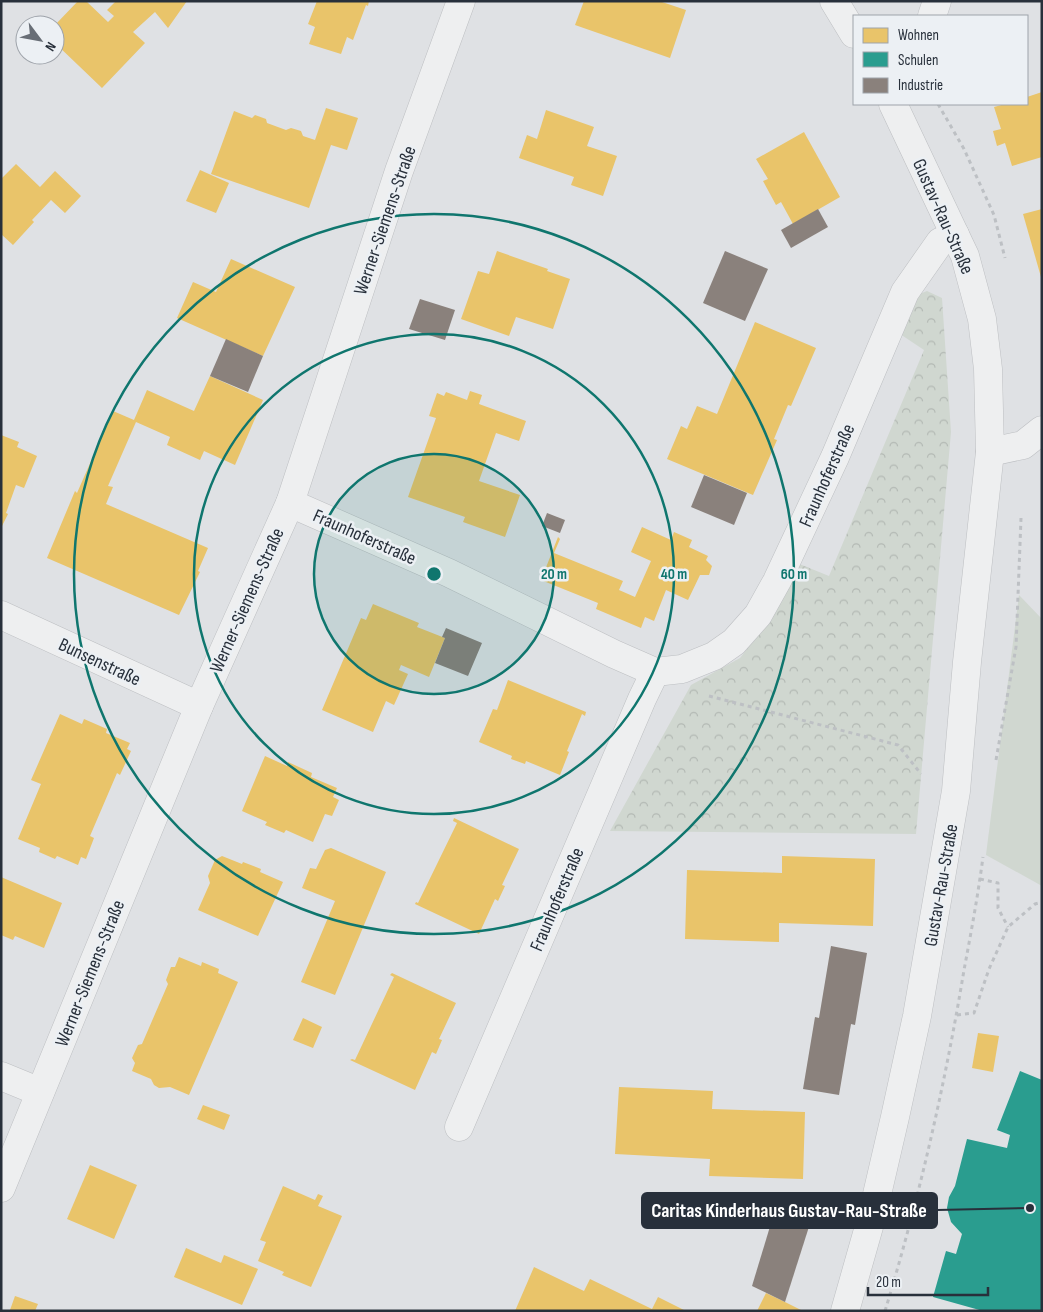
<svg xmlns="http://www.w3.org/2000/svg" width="1043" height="1312" font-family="'Sofia Sans Condensed',sans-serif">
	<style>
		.green { fill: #d0d7d0 }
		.forest { fill: url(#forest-crowns) }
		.homes { fill: #e9c46a }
		.schools { fill: #2a9d8f }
		.industry { fill: #8a817c }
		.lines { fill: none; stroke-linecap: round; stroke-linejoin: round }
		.street-casing { stroke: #bdbfc2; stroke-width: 29 }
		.path { stroke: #bdc0c4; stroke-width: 3; stroke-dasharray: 4 4; stroke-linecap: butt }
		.street { stroke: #eeeff0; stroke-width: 28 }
		.ring { fill: none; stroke: #0f766e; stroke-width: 2.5 }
		.labels { text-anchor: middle; stroke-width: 5; stroke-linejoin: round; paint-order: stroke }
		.street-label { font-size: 19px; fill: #28303b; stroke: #ecf0f4 }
		.centre { fill: #0f766e; stroke: #ecf0f4; stroke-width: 2.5 }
		.ring-label { font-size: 15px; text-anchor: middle; font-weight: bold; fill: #0f766e; stroke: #ecf0f4; stroke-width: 5; stroke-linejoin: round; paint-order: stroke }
		.leader { fill: none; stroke: #28303b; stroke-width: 2 }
		.callout-dot { fill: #28303b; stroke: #ecf0f4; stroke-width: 2 }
		.callout { fill: #28303b; stroke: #28303b; stroke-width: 2 }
		.callout-label { font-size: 20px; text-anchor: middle; font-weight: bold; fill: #fff }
	</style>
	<defs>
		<pattern id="forest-crowns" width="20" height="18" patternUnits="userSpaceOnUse" patternTransform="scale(1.25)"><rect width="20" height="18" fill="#d0d7d0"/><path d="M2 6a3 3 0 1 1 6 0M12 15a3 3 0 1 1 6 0" fill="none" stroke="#b3b9b4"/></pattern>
	</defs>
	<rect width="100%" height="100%" fill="#dfe1e4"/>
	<!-- green -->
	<path class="green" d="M1019,595L1042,619V886L986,855Z"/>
	<!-- forest -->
	<path class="forest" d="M927,291L942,298L951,432L916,834L610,831L691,685L740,658L774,614L797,563L829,576L924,350L897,332L917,295Z"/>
	<!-- homes -->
	<g class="homes">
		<path d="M78,1H86L108,22L114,16L107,10L116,1H187L168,28L155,12L133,32L145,43L102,88L55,43V25Z"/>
		<path d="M317,1H369L368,6L366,5L353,40L347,37L341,54L309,44L315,27L308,24Z"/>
		<path d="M584,1H659L686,10L670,58L575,25Z"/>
		<path d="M1042,92V157L1012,166L1005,143L997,146L993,131L1001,129L994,107L1005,104H1027V97Z"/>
		<path d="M326,108L358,118L347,150L331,145L309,208L211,174L234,111L252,118L255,115L266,119L267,123L286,130L291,128L301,131L303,136L315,140Z"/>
		<path d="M546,110L594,127L587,146L617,156L603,196L571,185L574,177L519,158L527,135L537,139Z"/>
		<path d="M804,132L840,197L793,224L781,202L776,205L763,181L768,179L756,159Z"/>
		<path d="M16,164L40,187L55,171L81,196L65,213L51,200L32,220L34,222L13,245L1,234V179Z"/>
		<path d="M200,170L229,183L216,213L186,201Z"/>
		<path d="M1042,209V277H1041L1023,214Z"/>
		<path d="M497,251L548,269L547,271L570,279L553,329L516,317L509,336L461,319L478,271L489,274Z"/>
		<path d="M231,259L295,287L263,356L177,318L193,282L216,292Z"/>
		<path d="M755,322L816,348L791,406L788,405L774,439L777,440L753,495L667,459L681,426L687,429L697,406L717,414Z"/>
		<path d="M210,376L263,400L235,465L204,451L200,460L167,445L170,437L136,422L108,486L113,487L106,504L208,548L198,571L200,572L179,615L47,558L75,491L77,493L113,411L134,420L147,390L194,411Z"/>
		<path d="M470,391L482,395L479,404L526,421L519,441L496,433L479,481L520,495L505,537L463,522L465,517L408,497L436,418L429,416L437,393L444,396L446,392L467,400Z"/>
		<path d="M1,435L19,442L17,447L37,456L24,488L16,485L6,513L8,514L1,528Z"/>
		<path d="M642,527L671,540L674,532L692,540L689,547L708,556L706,560L712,566L709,575H700L688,600L666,590L654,621L645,617L641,628L596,609L598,603L541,580L558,537L560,539L554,553L623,581L619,590L635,597L651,561L631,552Z"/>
		<path d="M373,604L419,623L417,627L445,638L429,677L401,665L399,670L408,674L394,705L386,701L373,732L322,710L361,618L366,620Z"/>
		<path d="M508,680L586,712L585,716L582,714L567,751L569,752L560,775L526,761L525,764L511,759L512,756L479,742L493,709L497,710Z"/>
		<path d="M60,714L82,724L84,719L107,729L106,733L130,743L127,749L131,751L120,775L117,773L90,836L94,838L86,859L81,857L78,865L57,856L55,859L39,852L40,848L18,839L41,784L31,780Z"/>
		<path d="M265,756L287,766L288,762L312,773L311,777L337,788L333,797L339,800L332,816L325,814L313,842L286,830L284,833L265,825L267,822L242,811Z"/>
		<path d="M454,818L519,849L502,885L505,886L498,901L495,899L479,934L415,904L416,902L418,903L457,823L453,821Z"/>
		<path d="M331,848L386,872L335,995L301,982L335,901L302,888L310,868L316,869L325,850Z"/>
		<path d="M222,856L242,864L243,862L261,869L260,872L283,882L258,936L198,910L210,883L208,876L215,860Z"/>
		<path d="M782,856L875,859L873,926L779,923V942L685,939L687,870L782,873Z"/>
		<path d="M1,877L62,903L44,948L15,936L13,940L1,935Z"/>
		<path d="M179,957L201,966L202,962L219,969L218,973L238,982L189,1095L170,1087L159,1088L154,1085L151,1079L132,1071L135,1063L132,1058L138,1045L142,1044L168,984L166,980L171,967H175Z"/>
		<path d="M392,973L456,1003L439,1039L442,1040L436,1054L432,1052L415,1090L350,1060L352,1059L355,1060L394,977L390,975Z"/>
		<path d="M303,1018L322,1027L313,1048L293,1040Z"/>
		<path d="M978,1033L999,1036L993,1072L972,1068Z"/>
		<path d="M619,1087L713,1091L712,1109L805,1112L803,1179L709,1176L710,1159L615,1154Z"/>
		<path d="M203,1105L230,1115L224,1130L197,1119Z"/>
		<path d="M90,1165L137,1185L114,1239L67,1219Z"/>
		<path d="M283,1186L315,1200L318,1194L323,1196L318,1206L342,1216L311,1287L282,1275L284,1272L258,1261L266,1242L260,1240Z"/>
		<path d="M186,1248L221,1263L224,1255L258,1269L242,1305L174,1277Z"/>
		<path d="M534,1267L584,1291L590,1279L652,1309L658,1297L686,1311H515Z"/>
		<path d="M766,1293L785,1302L803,1311H757Z"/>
		<path d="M15,1296L38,1304L35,1311L10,1310Z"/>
	</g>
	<!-- schools -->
	<path class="schools" d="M1020,1071L1042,1080V1311H983L933,1297L946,1251L956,1254L962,1234L951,1222L947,1208L949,1197L955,1186L967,1139L1007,1148L1010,1135L997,1130Z"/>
	<!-- industry -->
	<g class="industry">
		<path d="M818,209L828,227L791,248L781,230Z"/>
		<path d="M725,251L768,269L745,321L703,303Z"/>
		<path d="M420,299L455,310L445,340L409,329Z"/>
		<path d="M226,339L263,356L248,392L210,376Z"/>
		<path d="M704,475L747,493L734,525L691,507Z"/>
		<path d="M547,513L565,520L560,533L542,526Z"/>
		<path d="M446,628L482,643L468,676L435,663L445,638L442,637Z"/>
		<path d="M831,946L867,953L855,1025L851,1024L839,1095L803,1089L815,1017L819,1018Z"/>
		<path d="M778,1200L814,1211L785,1302L752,1286Z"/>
	</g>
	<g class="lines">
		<!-- street casing -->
		<g class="street-casing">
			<g id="street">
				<path d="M834,1L854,34"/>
				<path d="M932,16L937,1"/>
				<path d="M990,452L1023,445L1042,430"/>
				<path d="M290,503L449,573L614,654L655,672L682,669L714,656L734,642L758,615L777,581L835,457L905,292L940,242L955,235"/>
				<path d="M1,615L199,706"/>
				<path d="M1,1076L40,1092"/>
				<path d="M459,1127L642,699L655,672"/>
				<path d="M1,1188L199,706L290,503L399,171L461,1"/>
				<path d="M845,1311L872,1216L895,1117L917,1016L956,791L967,662L990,452L988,369L982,319L965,256L955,235L893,104"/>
			</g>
		</g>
		<!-- path -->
		<g class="path">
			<path d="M938,104L964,149L994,215L1005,258"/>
			<path d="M709,696L898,745L921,774"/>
			<path d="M996,760L1016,647L1021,518"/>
			<path d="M980,879L998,883V908L1008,927"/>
			<path d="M957,1015L974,1013L989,969L1008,927L1035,904L1042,902"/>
			<path d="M885,1311C919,1199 945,1085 964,970C971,933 978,895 983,857"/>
		</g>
		<!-- street -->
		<use href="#street" class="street"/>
	</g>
	<!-- distance rings -->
	<circle cx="434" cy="574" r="120" fill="#0f766e" fill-opacity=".12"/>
	<g class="ring">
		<circle cx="434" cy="574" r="120"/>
		<circle cx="434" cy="574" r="240"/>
		<circle cx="434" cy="574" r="360"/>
	</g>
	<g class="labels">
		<!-- street labels -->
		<g class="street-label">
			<text transform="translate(944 216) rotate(66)" y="7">Gustav-Rau-Straße</text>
			<text transform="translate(384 220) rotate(-71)" y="7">Werner-Siemens-Straße</text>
			<text transform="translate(826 475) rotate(-66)" y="7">Fraunhoferstraße</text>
			<text transform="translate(365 536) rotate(24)" y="7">Fraunhoferstraße</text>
			<text transform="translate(246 600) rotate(-66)" y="7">Werner-Siemens-Straße</text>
			<text transform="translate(100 661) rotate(25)" y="7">Bunsenstraße</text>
			<text transform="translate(940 885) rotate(-80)" y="7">Gustav-Rau-Straße</text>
			<text transform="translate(556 899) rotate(-67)" y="7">Fraunhoferstraße</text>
			<text transform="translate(89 973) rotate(-68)" y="7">Werner-Siemens-Straße</text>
		</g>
	</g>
	<circle cx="434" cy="574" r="8" class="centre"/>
	<g class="ring-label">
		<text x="554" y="579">20 m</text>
		<text x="674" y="579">40 m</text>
		<text x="794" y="579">60 m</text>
	</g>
	<!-- callouts -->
	<path class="leader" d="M1030 1208L937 1210"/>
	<circle class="callout-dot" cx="1030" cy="1208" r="5"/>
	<rect class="callout" x="642" y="1193" width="295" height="35" rx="5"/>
	<g class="callout-label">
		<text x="789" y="1217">Caritas Kinderhaus Gustav-Rau-Straße</text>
	</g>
	<!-- border -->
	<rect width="1043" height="1312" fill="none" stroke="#28303b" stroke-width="5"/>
	<!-- legend -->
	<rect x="853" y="15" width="175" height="90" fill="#ecf0f4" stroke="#9ea3aa"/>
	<rect x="863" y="28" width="25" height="15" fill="#e9c46a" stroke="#9ea3aa"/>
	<text x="898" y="40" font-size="15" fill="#28303b">Wohnen</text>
	<rect x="863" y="52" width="25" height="15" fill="#2a9d8f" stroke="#9ea3aa"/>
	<text x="898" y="65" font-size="15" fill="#28303b">Schulen</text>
	<rect x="863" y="78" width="25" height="15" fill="#8a817c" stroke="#9ea3aa"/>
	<text x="898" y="90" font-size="15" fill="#28303b">Industrie</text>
	<!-- north arrow -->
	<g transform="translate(40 40) rotate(122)"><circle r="24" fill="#ecf0f4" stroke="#9ea3aa"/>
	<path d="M0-4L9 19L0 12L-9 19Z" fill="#686e76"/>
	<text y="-8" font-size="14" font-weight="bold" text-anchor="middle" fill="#28303b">N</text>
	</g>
	<!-- scale -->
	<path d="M868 1287v8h120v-8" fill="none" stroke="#28303b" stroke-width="2.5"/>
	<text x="876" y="1287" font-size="15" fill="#28303b" stroke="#ecf0f4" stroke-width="4" paint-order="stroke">20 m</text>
</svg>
